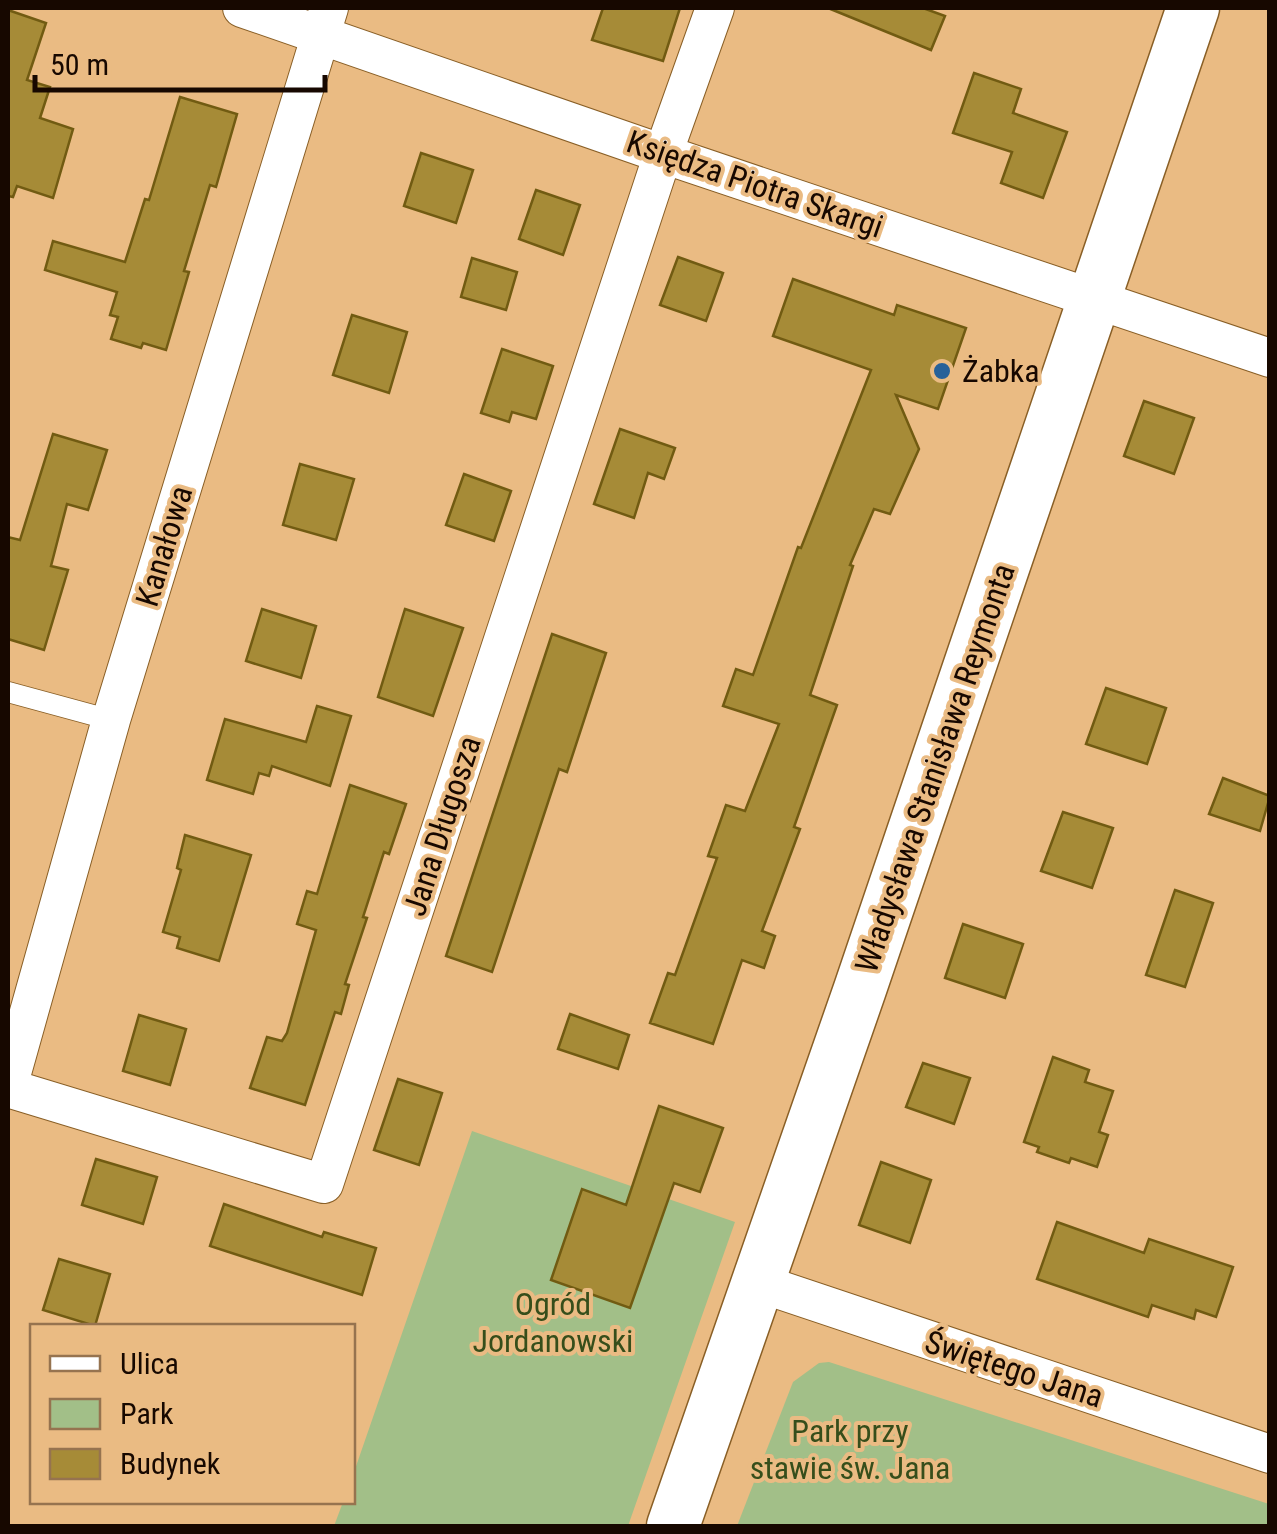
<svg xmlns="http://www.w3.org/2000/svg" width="1277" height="1534" font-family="'Roboto Condensed',sans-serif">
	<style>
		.green { fill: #a2bf88 }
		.building { fill: #a68b37; stroke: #715b12; stroke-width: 2.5 }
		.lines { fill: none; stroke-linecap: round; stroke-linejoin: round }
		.lane-casing { stroke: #895f26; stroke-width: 22 }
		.street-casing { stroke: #895f26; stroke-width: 40 }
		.secondary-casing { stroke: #895f26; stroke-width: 55 }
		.lane { stroke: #fff; stroke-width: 20 }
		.street { stroke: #fff; stroke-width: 38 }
		.secondary { stroke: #fff; stroke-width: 52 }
		.poi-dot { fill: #286199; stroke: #eabb83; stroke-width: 4 }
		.labels { text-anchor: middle; stroke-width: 8; stroke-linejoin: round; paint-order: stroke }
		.street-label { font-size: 32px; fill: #170800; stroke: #eabb83 }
		.poi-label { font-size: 32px; fill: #170800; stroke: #eabb83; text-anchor: start }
		.park-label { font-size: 32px; fill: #364e1b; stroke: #eabb83 }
	</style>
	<rect width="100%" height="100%" fill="#eabb83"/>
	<!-- green -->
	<g class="green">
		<path d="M472,1131L735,1222L628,1526H334L343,1502H352L353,1475Z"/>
		<path d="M829,1362L1269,1504V1526H737L793,1382L819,1363Z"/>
	</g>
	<!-- building -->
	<g class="building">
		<path d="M603,8H680L663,61L592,40Z"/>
		<path d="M828,8H923L945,16L931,50Z"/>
		<path d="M8,10L46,23L27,80L50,87L40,118L73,129L53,198L17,186L13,197L8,196Z"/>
		<path d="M974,73L1021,89L1013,113L1067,132L1043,198L1001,183L1012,152L953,133Z"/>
		<path d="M180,97L237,114L216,187L210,185L184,271L189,272L166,350L143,343L141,348L111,339L118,317L110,315L117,292L45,270L53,241L125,262L145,199L149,200Z"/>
		<path d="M421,153L473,170L456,223L404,206Z"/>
		<path d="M536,190L580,205L563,255L519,239Z"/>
		<path d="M678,257L723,273L706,321L660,305Z"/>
		<path d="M472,258L517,272L506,310L461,297Z"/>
		<path d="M793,279L894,315L897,305L966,328L938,409L896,395L919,449L890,514L874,509L850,565L853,566L810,695L837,705L794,827L800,829L762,931L775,936L764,968L742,960L713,1044L650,1023L668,973L675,975L717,858L708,856L726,805L745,811L779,724L723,706L736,669L753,675L798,547L801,548L871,370L773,336Z"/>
		<path d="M352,315L407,332L389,393L333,375Z"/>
		<path d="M502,349L553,366L536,419L512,412L509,422L481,413Z"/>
		<path d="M1144,401L1194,418L1174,474L1124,456Z"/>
		<path d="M620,429L675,448L664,479L648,473L634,518L594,504Z"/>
		<path d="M53,434L107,450L88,510L67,504L51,566L68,570L44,650L8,639V537L20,540Z"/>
		<path d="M300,464L354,479L336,540L283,525Z"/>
		<path d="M464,474L511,491L494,541L446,525Z"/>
		<path d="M262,609L316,626L301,678L246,661Z"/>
		<path d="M405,609L463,628L433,716L378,697Z"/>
		<path d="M552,634L606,653L567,772L559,769L492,972L446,956Z"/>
		<path d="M1106,688L1166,708L1147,764L1086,744Z"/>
		<path d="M317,706L351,716L330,786L272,766L269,776L259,773L253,794L207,780L225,719L306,742Z"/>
		<path d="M1223,778L1270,796L1260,831L1209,814Z"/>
		<path d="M350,785L406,804L389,854L384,852L363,917L367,918L345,984L349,985L341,1014L335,1012L305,1105L250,1088L267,1037L282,1041L287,1033L316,930L297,924L307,891L317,894Z"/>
		<path d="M1063,812L1113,828L1092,888L1041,871Z"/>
		<path d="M185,835L251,855L219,961L177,948L180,937L163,932L181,870L177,868Z"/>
		<path d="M1175,890L1213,903L1185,987L1146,975Z"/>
		<path d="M963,924L1023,944L1005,998L945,978Z"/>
		<path d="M570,1014L629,1035L618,1069L558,1049Z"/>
		<path d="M139,1015L186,1029L170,1085L123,1071Z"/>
		<path d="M1053,1057L1089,1070L1085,1082L1113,1091L1099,1132L1108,1135L1097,1167L1071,1158L1069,1163L1037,1152L1039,1147L1024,1142Z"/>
		<path d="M923,1063L970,1078L954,1124L906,1107Z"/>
		<path d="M398,1079L442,1093L419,1165L374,1150Z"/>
		<path d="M659,1106L723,1128L700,1192L674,1183L630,1308L551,1280L582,1189L626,1205Z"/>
		<path d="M96,1159L157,1177L143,1224L82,1205Z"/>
		<path d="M881,1162L931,1180L910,1243L859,1225Z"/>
		<path d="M224,1204L322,1237L324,1232L376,1248L362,1295L210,1246Z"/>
		<path d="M1057,1222L1144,1253L1149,1239L1233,1267L1216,1317L1196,1310L1194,1319L1152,1305L1148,1317L1037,1279Z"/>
		<path d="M59,1259L110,1274L95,1326L43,1310Z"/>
	</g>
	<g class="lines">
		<!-- lane casing -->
		<g class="lane-casing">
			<path id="lane" d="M8,692L111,720"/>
		</g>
		<!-- street casing -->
		<g class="street-casing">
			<g id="street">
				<path d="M242,8L663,154L1270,358"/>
				<path d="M8,1087L111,720L329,8"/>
				<path d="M8,1088L324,1184L663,154L715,8"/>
				<path d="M759,1283L1270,1454"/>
			</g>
		</g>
		<!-- secondary casing -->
		<g class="secondary-casing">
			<path id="secondary" d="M673,1526L860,989L1193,8"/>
		</g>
		<!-- lane -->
		<use href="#lane" class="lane"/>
		<!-- street -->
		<use href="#street" class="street"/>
		<!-- secondary -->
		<use href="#secondary" class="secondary"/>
	</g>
	<!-- markers -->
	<circle class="poi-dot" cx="942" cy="371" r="10"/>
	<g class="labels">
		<!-- street labels -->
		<g class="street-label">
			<text transform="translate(755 184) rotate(19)" y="11">Księdza Piotra Skargi</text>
			<text transform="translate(164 546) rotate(-73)" y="11">Kanałowa</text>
			<text transform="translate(935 768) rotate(-71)" y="11">Władysława Stanisława Reymonta</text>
			<text transform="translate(442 826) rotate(-72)" y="11">Jana Długosza</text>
			<text transform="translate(1014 1369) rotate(18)" y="11">Świętego Jana</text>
		</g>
		<!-- poi labels -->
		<g class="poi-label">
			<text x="962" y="382">Żabka</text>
		</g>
		<!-- park labels -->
		<g class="park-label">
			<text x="553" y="1315">Ogród<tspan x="553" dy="37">Jordanowski</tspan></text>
			<text x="850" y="1442">Park przy<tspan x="850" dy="37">stawie św. Jana</tspan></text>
		</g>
	</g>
	<!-- border -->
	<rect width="1277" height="1534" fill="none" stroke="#170800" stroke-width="20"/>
	<!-- legend -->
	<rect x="30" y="1324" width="325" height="180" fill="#eabb83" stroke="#96734f" stroke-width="2.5"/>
	<rect x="50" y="1356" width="50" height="15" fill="#ffffff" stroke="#96734f" stroke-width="2.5"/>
	<text x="120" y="1374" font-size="30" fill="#170800">Ulica</text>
	<rect x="50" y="1399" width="50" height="30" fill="#a2bf88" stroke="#96734f" stroke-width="2.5"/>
	<text x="120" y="1424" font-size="30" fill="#170800">Park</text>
	<rect x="50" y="1449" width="50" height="30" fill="#a68b37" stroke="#96734f" stroke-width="2.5"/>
	<text x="120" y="1474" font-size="30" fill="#170800">Budynek</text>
	<!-- scale -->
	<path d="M35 75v15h290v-15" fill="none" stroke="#170800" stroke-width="5"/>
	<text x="50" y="75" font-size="30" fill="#170800" stroke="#eabb83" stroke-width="8" paint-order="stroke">50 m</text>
</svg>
